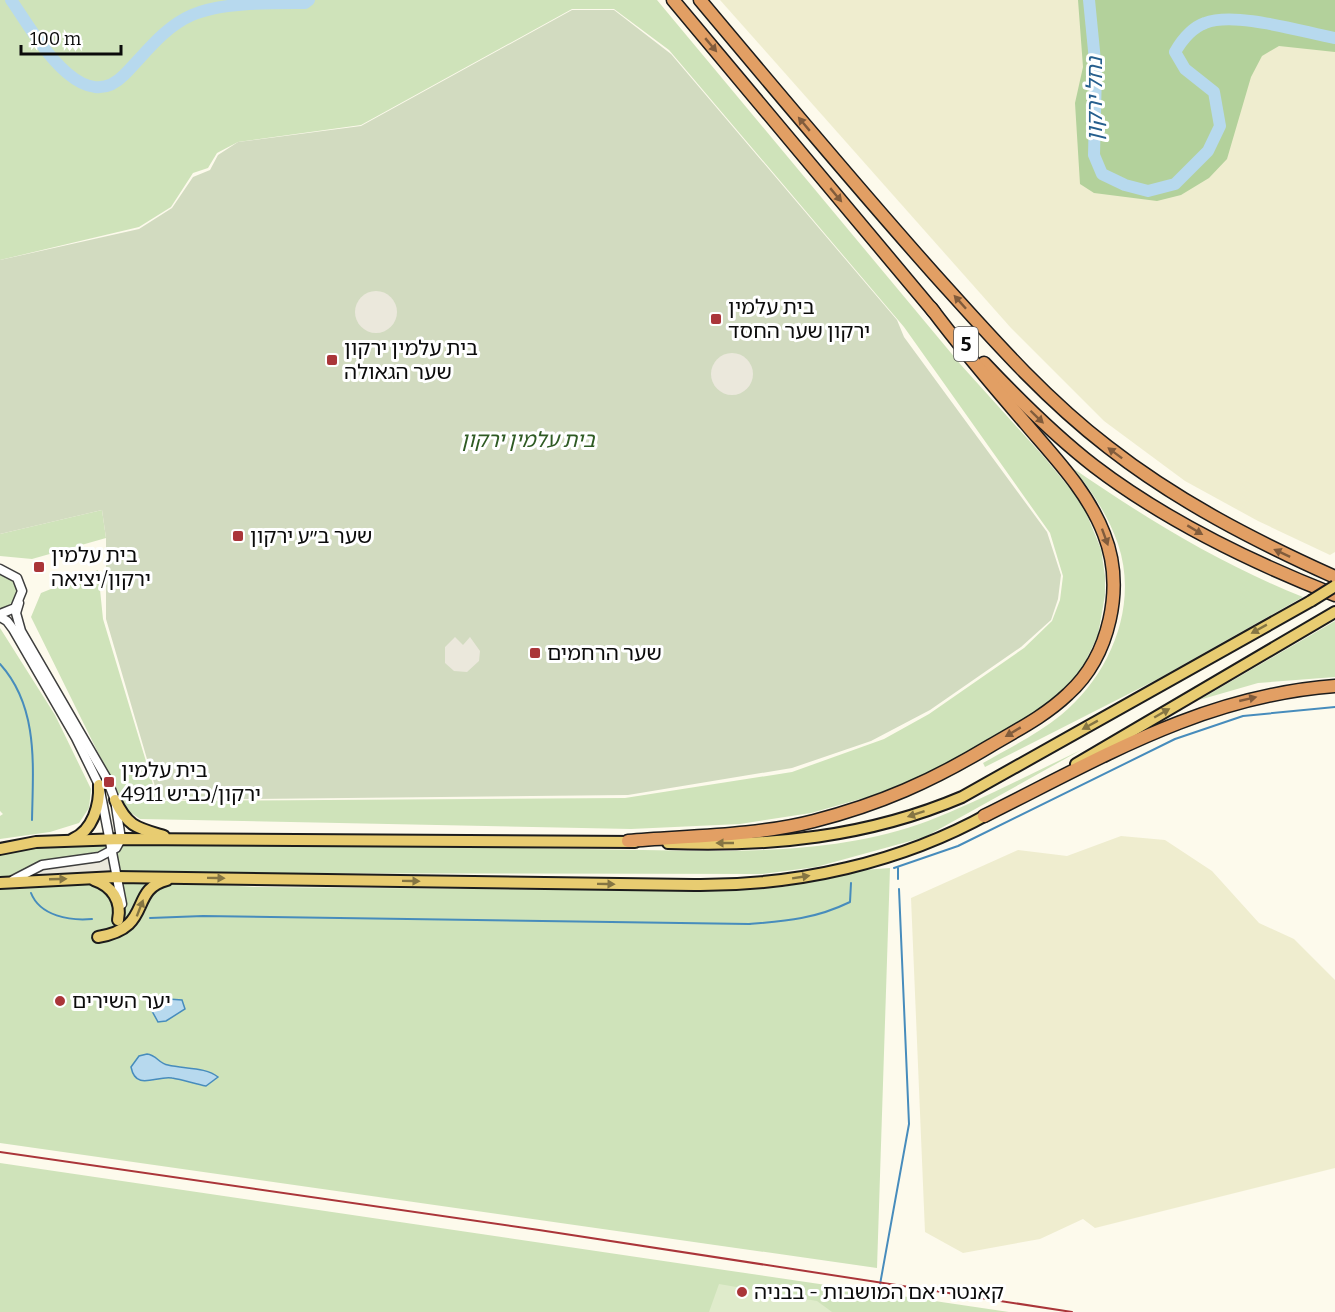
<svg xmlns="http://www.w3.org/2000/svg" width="1335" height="1312" font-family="Bitter,'Noto Sans Hebrew',serif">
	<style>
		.farmland { fill: #efedcf }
		.green { fill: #cfe3ba; fill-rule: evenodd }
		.forest { fill: #b3d19b }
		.cemetery { fill: #d2dbc0 }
		.pitch { fill: #dfebcb }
		.plaza { fill: #ebe8dc }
		.water { fill: #b7d9ee; stroke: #478cbc; stroke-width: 1.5 }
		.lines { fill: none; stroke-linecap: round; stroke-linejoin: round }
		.stream { stroke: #478cbc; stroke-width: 2 }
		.river { stroke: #b7d9ee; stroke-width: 12 }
		.minor-casing { stroke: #3e3e3e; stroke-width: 11 }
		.major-casing { stroke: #1c1c1c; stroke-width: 14 }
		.highway-casing { stroke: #1c1c1c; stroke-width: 15 }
		.minor { stroke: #fff; stroke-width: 8 }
		.major { stroke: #e8cc71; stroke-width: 10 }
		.highway { stroke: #e29f64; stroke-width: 12 }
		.rail { stroke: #aa3539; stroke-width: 2 }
		.major-bridge-casing { stroke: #1c1c1c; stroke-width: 14; stroke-linecap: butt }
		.major-bridge { stroke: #e8cc71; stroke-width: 10 }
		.oneway { fill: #815c3c }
		.oneway2 { fill: #857543 }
		.poi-dot { fill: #aa3539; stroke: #fff; stroke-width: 2 }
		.labels { text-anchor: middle; stroke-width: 6; stroke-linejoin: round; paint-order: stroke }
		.shield { fill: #fff; stroke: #545454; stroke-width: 1.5 }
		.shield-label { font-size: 20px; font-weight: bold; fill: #0b0b0b }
		.poi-label { font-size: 21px; fill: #0b0b0b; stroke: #fff; text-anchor: start }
		.park-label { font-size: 21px; font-style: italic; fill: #2f5b24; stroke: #fff }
		.water-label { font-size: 22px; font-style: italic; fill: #255e8d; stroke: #fff }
	</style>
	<rect width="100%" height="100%" fill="#fdfaec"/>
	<!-- farmland -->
	<g class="farmland">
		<path d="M720,0H1335V552L1330,555L1258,521L1185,481L1104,421L1011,328Z"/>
		<path d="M1121,836L1165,840L1212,871L1259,923L1294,939L1335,980V1168L1095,1228L1083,1219L1040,1239L963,1253L925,1232L911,898L1018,850L1067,856Z"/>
	</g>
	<!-- green -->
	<g class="green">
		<path d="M0,0H657L961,365L1044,457L1082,503L1101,549L1105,576V595L1098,635L1081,671L1065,688L1038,710L941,768L871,796L811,813L740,824L631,829L140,819L128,811L120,797L31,617L41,593L98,570L103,619L158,801L625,798L792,772L884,739L929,714L1024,648L1052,621L1060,600L1063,576L1050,533L904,327L669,50L614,9H572L361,125L238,142L217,153L208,168L193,173L171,207L139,227L0,260Z"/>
		<path d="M1074,469C1147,519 1220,564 1303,597L1156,680L985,767L983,763C1009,748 1038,734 1061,715C1110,675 1139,606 1118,544C1108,515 1092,492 1074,469Z"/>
		<path d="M102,510L106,538L32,559L0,556V534Z"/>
		<path d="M0,573L15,582C21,597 13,604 0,610Z"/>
		<path d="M1335,621V677L1258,683L1199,700Z"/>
		<path d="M0,628L55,715L91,789L89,808L79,823L50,832L0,839V816L3,814L0,811Z"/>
		<path d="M1081,750L925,837L816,867L762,874L119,873L116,853L123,841L702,851C777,851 857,848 928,821C980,801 1030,774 1081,750Z"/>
		<path d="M108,842L110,849L104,852L0,879V855L32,847Z"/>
		<path d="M890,868L877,1268L0,1143V889L29,884L186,883L258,887L727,891L783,887L863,870ZM152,1055L166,1065L198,1069L211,1075L213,1080L206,1086C193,1084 180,1077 167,1078C154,1078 145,1085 134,1077Z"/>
		<path d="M0,1163L1009,1312H0Z"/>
	</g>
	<!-- forest -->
	<path class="forest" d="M1078,0H1335V52L1279,46L1262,56L1251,77L1227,159L1209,178L1181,195L1157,201L1094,193L1080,184L1075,103L1083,67Z"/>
	<!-- cemetery -->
	<path class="cemetery" d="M572,10H614L671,54L897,320L904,337L1047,532L1061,575L1058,599L1051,620L1021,647L930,710L871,741L792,768L628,795L159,800L106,619V538L102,510L0,534V260L139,229L172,208L193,177L210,170L218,155L238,142L361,126Z"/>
	<!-- pitch -->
	<path class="pitch" d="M719,1284L817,1301L832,1312H709Z"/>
	<!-- plaza -->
	<g class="plaza">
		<circle cx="376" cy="312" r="21"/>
		<circle cx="732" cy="374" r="21"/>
		<path d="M455,637L463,645L470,637L480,651L479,661L467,672L454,671L445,663V647Z"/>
		<path d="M111,854L114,875L23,877L49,866L93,862Z"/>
	</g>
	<!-- water -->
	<g class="water">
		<path d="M168,999L182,1000L185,1009L166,1021L158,1022L152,1011L159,1003Z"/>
		<path d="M147,1054C157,1055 159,1064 168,1065C184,1069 206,1067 218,1077L206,1086C195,1084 184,1080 172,1078C157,1075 136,1092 131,1067L139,1056Z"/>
	</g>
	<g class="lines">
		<!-- stream -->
		<g class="stream">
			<path d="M0,664C39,707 33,766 32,820"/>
			<path d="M894,868L958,846L1175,739L1243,716L1335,707"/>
			<path d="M898,868V879"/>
			<path d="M31,893C40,916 70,921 92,919"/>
			<path d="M150,918L203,916L749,924C786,921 815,919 850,902L851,883"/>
			<path d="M877,1301L909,1124L899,889"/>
		</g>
		<!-- river -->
		<g class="river">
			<path d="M11,0C32,29 80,120 124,75C145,54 164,27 192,15C221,2 273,3 305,3L309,0"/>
			<path d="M1089,0L1096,71L1094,155L1102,174L1125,185L1148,191L1175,184L1208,151L1220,126L1214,92L1185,69L1175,52C1182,40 1191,28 1205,23C1235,11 1302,32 1335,38"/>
		</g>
		<!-- minor casing -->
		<g class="minor-casing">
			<g id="minor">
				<path d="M0,569L17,578L22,591L15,608L0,614"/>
				<path d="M0,617L7,621L13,629L76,738L99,785L122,904"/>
				<path d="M13,880L42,865L99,857L116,848L121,839L115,800L107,779L21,631L16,613L19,603"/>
			</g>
		</g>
		<!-- major casing -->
		<g class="major-casing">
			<g id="major">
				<path d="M1076,764L1335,612"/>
				<path d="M115,800C128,827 137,828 164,836"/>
				<path d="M73,839C93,830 100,805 99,785"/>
				<path d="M668,843C770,847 868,837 962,797L1311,601"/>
				<path d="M0,849L36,842L121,839L635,842"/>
				<path d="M94,880C112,886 122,901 118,920"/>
				<path d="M0,883L116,877L694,885C796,886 901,863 990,813"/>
				<path d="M98,937C154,928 128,890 167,880"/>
			</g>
		</g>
		<!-- highway casing -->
		<g class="highway-casing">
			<g id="highway">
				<path d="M673,0L934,312"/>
				<path d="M700,0C777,92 855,185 935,275C990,336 1043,397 1108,447C1177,501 1255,541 1335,577"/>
				<path d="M984,363C1019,400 1054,435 1094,466C1166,521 1251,562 1335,595"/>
				<path d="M984,816C1101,758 1202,696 1335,686"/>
				<path d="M628,841C688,836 756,836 814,821C880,804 932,781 990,746C1017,730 1045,716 1068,694C1110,656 1125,587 1104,534C1088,492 1055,458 1026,424C993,386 961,348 931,308"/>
			</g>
		</g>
		<!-- minor -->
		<use href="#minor" class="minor"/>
		<!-- major -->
		<use href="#major" class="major"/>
		<!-- highway -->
		<use href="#highway" class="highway"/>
		<!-- rail -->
		<path class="rail" d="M0,1152L539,1230L1072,1312"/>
		<!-- major-bridge casing -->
		<g class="major-bridge-casing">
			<path id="major-bridge" d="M1311,601L1335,586"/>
		</g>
		<!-- major-bridge -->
		<use href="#major-bridge" class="major-bridge"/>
	</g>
	<!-- one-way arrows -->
	<defs><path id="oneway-solid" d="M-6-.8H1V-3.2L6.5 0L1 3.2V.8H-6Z" transform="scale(1.5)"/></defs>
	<g class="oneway">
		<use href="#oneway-solid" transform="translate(711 45) rotate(50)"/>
		<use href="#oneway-solid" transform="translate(804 124) rotate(-130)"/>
		<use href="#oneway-solid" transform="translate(836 195) rotate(50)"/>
		<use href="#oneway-solid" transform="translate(960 302) rotate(-132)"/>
		<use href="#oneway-solid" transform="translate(1037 417) rotate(44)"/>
		<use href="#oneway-solid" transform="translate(1115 453) rotate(-143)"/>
		<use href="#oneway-solid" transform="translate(1195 530) rotate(31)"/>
		<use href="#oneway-solid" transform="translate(1105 537) rotate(70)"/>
		<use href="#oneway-solid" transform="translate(1282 553) rotate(-155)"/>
		<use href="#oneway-solid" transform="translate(1248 699) rotate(-13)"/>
		<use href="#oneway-solid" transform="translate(1013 732) rotate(149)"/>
	</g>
	<g class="oneway2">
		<use href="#oneway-solid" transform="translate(1259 629) rotate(151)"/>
		<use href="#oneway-solid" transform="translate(1162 713) rotate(-30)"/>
		<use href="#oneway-solid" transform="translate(1090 725) rotate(151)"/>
		<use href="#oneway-solid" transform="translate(916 814) rotate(162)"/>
		<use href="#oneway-solid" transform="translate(725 843) rotate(-180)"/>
		<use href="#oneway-solid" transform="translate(801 877) rotate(-9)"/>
		<use href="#oneway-solid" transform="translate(216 878) rotate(1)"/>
		<use href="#oneway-solid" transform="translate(58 879) rotate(-2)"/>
		<use href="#oneway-solid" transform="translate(411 881) rotate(1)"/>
		<use href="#oneway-solid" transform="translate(606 884) rotate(1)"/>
		<use href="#oneway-solid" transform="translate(140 908) rotate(-69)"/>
	</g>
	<!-- markers -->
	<g class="poi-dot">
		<rect x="710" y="313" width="12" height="12" rx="3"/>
		<rect x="326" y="354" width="12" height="12" rx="3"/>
		<rect x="232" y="530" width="12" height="12" rx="3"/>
		<rect x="33" y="561" width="12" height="12" rx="3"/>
		<rect x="529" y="647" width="12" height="12" rx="3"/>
		<rect x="103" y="776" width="12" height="12" rx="3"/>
		<circle cx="60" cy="1001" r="6"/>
		<circle cx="742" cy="1292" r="6"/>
	</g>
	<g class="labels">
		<!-- shield labels -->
		<rect class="shield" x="954" y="327" width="24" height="34" rx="4.5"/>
		<g class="shield-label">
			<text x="966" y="351">5</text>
		</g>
		<!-- poi labels -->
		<g class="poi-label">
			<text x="728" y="314">בית עלמין<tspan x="728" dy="24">ירקון שער החסד</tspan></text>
			<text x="344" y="355">בית עלמין ירקון<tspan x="344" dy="24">שער הגאולה</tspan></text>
			<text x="250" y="543">שער ב״ע ירקון</text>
			<text x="51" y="562">בית עלמין<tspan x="51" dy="24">ירקון/יציאה</tspan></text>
			<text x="547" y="660">שער הרחמים</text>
			<text x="121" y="777">בית עלמין<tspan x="121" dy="24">ירקון/כביש 4911</tspan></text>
			<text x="72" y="1008">יער השירים</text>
			<text x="754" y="1299">קאנטרי אם המושבות - בבניה</text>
		</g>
		<!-- park labels -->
		<g class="park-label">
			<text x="528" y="447">בית עלמין ירקון</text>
		</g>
		<!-- water labels -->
		<g class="water-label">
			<text transform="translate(1094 99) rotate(-90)" y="8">נחל ירקון</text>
		</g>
	</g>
	<!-- scale -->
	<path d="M21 45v9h100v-9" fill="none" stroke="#0b0b0b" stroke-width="3"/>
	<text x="30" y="45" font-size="18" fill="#0b0b0b" stroke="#ffffff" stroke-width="4.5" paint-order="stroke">100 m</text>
</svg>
